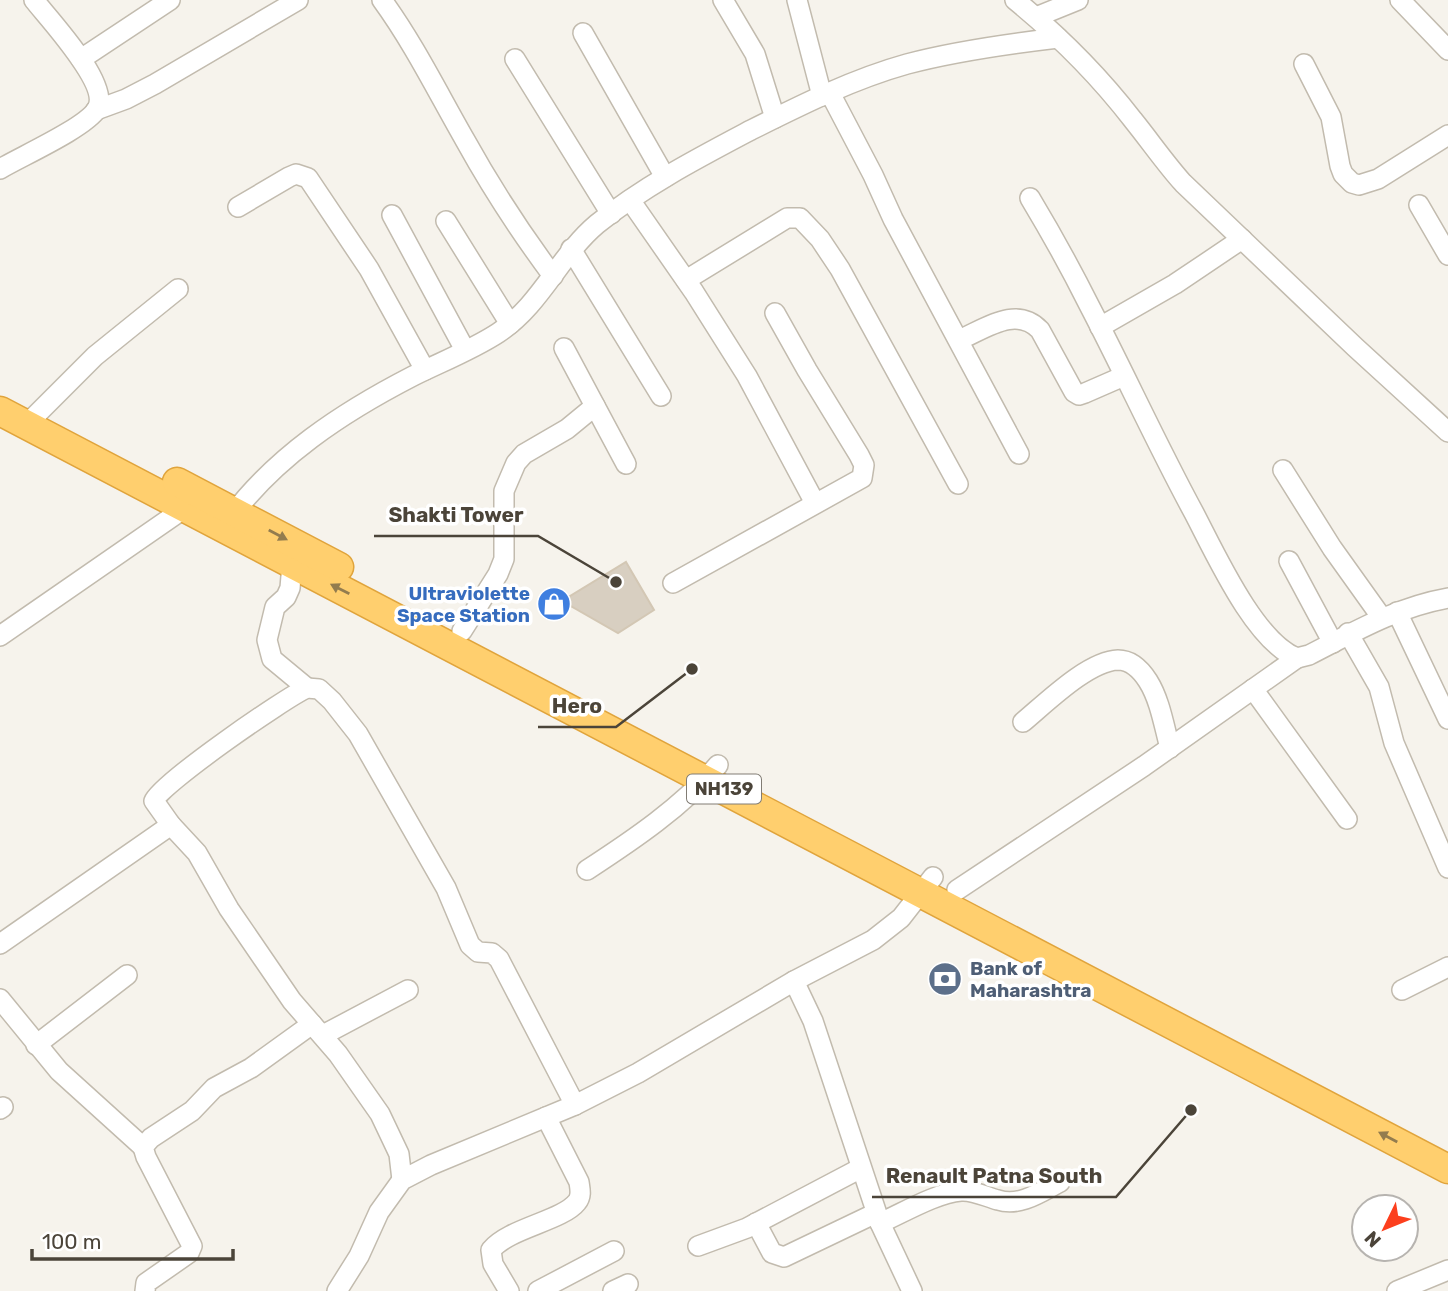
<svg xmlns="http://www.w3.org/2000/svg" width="1448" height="1291" font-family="Rubik,sans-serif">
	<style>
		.building { fill: #d8cfc1; stroke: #d3c7b4; stroke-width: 2 }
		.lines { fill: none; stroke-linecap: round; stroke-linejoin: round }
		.minor-casing { stroke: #c2bbae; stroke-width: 22 }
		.highway-casing { stroke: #e0a43c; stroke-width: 31 }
		.minor { stroke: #fff; stroke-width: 19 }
		.highway { stroke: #ffcf6e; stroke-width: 28 }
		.oneway { fill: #937c4e }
		.labels { text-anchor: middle; stroke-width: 7; stroke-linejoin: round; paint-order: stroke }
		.shield { fill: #fff; stroke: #817c74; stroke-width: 2 }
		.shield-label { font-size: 18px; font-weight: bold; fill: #4b4439 }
		.shop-label { font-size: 19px; font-weight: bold; fill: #366cbe; stroke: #fff; text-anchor: end }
		.service-label { font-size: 19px; font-weight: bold; fill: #4e5e75; stroke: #fff; text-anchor: start }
		.leader { fill: none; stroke: #4b4439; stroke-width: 2.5 }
		.callout-dot { fill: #4b4439; stroke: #fff; stroke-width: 2.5 }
		.callout-label { font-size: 21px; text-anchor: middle; font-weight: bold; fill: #4b4439; stroke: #fff; stroke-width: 7; stroke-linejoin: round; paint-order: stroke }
	</style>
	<rect width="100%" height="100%" fill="#f6f3ec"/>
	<!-- building -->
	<path class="building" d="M626,562L654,610L618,633L562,601Z"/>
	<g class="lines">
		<!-- minor casing -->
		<g class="minor-casing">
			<g id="minor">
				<path d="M382,0C414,44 438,93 465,140C491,187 521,233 553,276"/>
				<path d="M723,0L755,54L775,118"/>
				<path d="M797,0L822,96"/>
				<path d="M1015,0C1058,35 1099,76 1133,120C1150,141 1165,163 1183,183L1355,347L1448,432"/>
				<path d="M1400,0L1448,50"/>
				<path d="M1036,17L1078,0"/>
				<path d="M583,33L665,177"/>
				<path d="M81,59L170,0"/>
				<path d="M515,59L611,214"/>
				<path d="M1304,64L1331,117L1340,166L1343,174L1352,183L1359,185L1378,179L1448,135"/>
				<path d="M830,93L873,175L893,219L1019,454"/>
				<path d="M96,110L126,99L155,84L298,0"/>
				<path d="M0,169C22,156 85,128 97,109C111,85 49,19 34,0"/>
				<path d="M1030,198C1051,233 1071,269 1089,305C1125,374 1157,445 1194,513C1215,553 1255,642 1297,658L1309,655C1354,632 1397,607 1448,598"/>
				<path d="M630,200L694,292L747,376L815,503"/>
				<path d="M1419,205L1448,255"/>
				<path d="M238,207L289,177L296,174L308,178L369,269L425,370"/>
				<path d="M392,215L465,350"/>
				<path d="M446,221L510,324"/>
				<path d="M571,249L661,396"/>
				<path d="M686,280L787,218H800L820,239L840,269L958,484"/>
				<path d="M1100,327L1175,284L1242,239"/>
				<path d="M959,340C985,329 1016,305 1040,330L1074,392L1079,395L1085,393L1124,376"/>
				<path d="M564,348L626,464"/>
				<path d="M26,425L95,356L178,289"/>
				<path d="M1283,470L1332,548L1382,618"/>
				<path d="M227,522C274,457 343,412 413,376C441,362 472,350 498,333C541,305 559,256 597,224C644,186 698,158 751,130C801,105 853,79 907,64C956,51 1007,44 1058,38"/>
				<path d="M1289,561L1333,643"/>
				<path d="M292,564L290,588L286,597L275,607L267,640L272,659L307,688"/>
				<path d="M673,583L862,478L864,465L859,455L807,370L775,313"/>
				<path d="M1397,612L1448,719"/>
				<path d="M462,631L498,574L504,559V491L516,463L524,454L567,429L595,406"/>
				<path d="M1348,633L1379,687L1394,743L1448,868"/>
				<path d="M0,636L185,508"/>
				<path d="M1253,689L1347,819"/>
				<path d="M1023,722C1046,703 1088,661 1118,660C1132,660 1141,670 1148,681C1160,700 1164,726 1170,748"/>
				<path d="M587,870C633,840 682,807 718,765"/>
				<path d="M957,890L1144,766L1297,658"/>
				<path d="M0,944L171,825"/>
				<path d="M794,981L813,1021L880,1223L912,1291"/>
				<path d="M1402,990L1448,967"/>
				<path d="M0,999L59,1071L143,1147"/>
				<path d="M323,1035L408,990"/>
				<path d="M36,1045L127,975"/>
				<path d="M0,1109L3,1107"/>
				<path d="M402,1180L399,1154L380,1114L338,1054L292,1001L229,909L197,853L171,825L154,801C159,785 286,697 307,688L319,689L332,701L358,734L446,888L470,945L478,952L492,953L499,959L575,1105"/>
				<path d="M756,1223L772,1253L784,1257L876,1213"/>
				<path d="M880,1223C903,1213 936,1193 961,1191C974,1190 986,1197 998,1200C1020,1207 1041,1192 1060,1182"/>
				<path d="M698,1246L747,1228L861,1168"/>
				<path d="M145,1291L146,1283L189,1253L192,1246L146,1157L143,1147L151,1138L192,1111L214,1088L251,1068L312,1024"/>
				<path d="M337,1291L359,1256L379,1212L402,1180L431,1165L575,1105L638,1073L794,981L873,940L901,918L933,877"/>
				<path d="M509,1291L493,1264L491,1250C509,1228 562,1221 577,1202C582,1196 580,1189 579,1182L546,1117"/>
				<path d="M538,1291L614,1251"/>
				<path d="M613,1291L628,1284"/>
				<path d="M1397,1291L1448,1270"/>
			</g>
		</g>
		<!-- highway casing -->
		<g class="highway-casing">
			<g id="highway">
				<path d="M0,411L1448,1169"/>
				<path d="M177,482L339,567"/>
			</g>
		</g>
		<!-- minor -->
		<use href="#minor" class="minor"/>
		<!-- highway -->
		<use href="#highway" class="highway"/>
	</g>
	<!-- one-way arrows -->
	<defs><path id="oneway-solid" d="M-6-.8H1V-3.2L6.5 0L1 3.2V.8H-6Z" transform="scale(1.75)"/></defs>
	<g class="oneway">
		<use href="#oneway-solid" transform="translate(278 535) rotate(28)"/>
		<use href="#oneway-solid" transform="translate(340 589) rotate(-153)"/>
		<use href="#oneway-solid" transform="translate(1388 1137) rotate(-152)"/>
	</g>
	<!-- icons -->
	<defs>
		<g id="shop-disc" transform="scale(1.75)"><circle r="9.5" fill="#3f7fe0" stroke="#fff"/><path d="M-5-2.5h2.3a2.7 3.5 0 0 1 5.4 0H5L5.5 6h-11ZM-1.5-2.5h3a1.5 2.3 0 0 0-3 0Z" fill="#fff"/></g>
		<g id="bank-disc" transform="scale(1.75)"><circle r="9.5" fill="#5c6f8a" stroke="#fff"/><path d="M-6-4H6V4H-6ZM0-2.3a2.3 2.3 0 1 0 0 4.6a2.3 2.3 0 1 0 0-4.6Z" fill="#fff"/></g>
	</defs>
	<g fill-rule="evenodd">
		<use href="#shop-disc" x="554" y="604"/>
		<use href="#bank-disc" x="945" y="979"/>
	</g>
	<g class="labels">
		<!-- shield labels -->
		<rect class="shield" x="687" y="774.5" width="74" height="29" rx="5"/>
		<g class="shield-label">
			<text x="724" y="795">NH139</text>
		</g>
		<!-- shop labels -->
		<g class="shop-label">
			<text x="530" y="600">Ultraviolette<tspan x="530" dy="22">Space Station</tspan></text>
		</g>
		<!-- service labels -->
		<g class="service-label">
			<text x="970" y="975">Bank of<tspan x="970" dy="22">Maharashtra</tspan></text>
		</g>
	</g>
	<!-- callouts -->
	<path class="leader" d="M616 582L538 536H374M692 669L616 727H538M1191 1110L1116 1197H872"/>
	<g class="callout-dot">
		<circle cx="616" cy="582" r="7"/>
		<circle cx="692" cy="669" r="7"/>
		<circle cx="1191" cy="1110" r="7"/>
	</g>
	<g class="callout-label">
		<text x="456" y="522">Shakti Tower</text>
		<text x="577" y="713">Hero</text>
		<text x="994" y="1183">Renault Patna South</text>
	</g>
	<!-- north arrow -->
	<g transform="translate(1385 1228) rotate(227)"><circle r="33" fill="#ffffff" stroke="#b7b4b0" stroke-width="2"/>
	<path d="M0-5L12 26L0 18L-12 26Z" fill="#fc3f1d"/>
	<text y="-10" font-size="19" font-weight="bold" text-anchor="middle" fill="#4b4439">N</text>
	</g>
	<!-- scale -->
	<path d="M32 1249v10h201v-10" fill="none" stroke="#4b4439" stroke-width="3.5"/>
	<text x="42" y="1249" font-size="21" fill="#4b4439" stroke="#ffffff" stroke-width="5" paint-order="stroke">100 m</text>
</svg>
